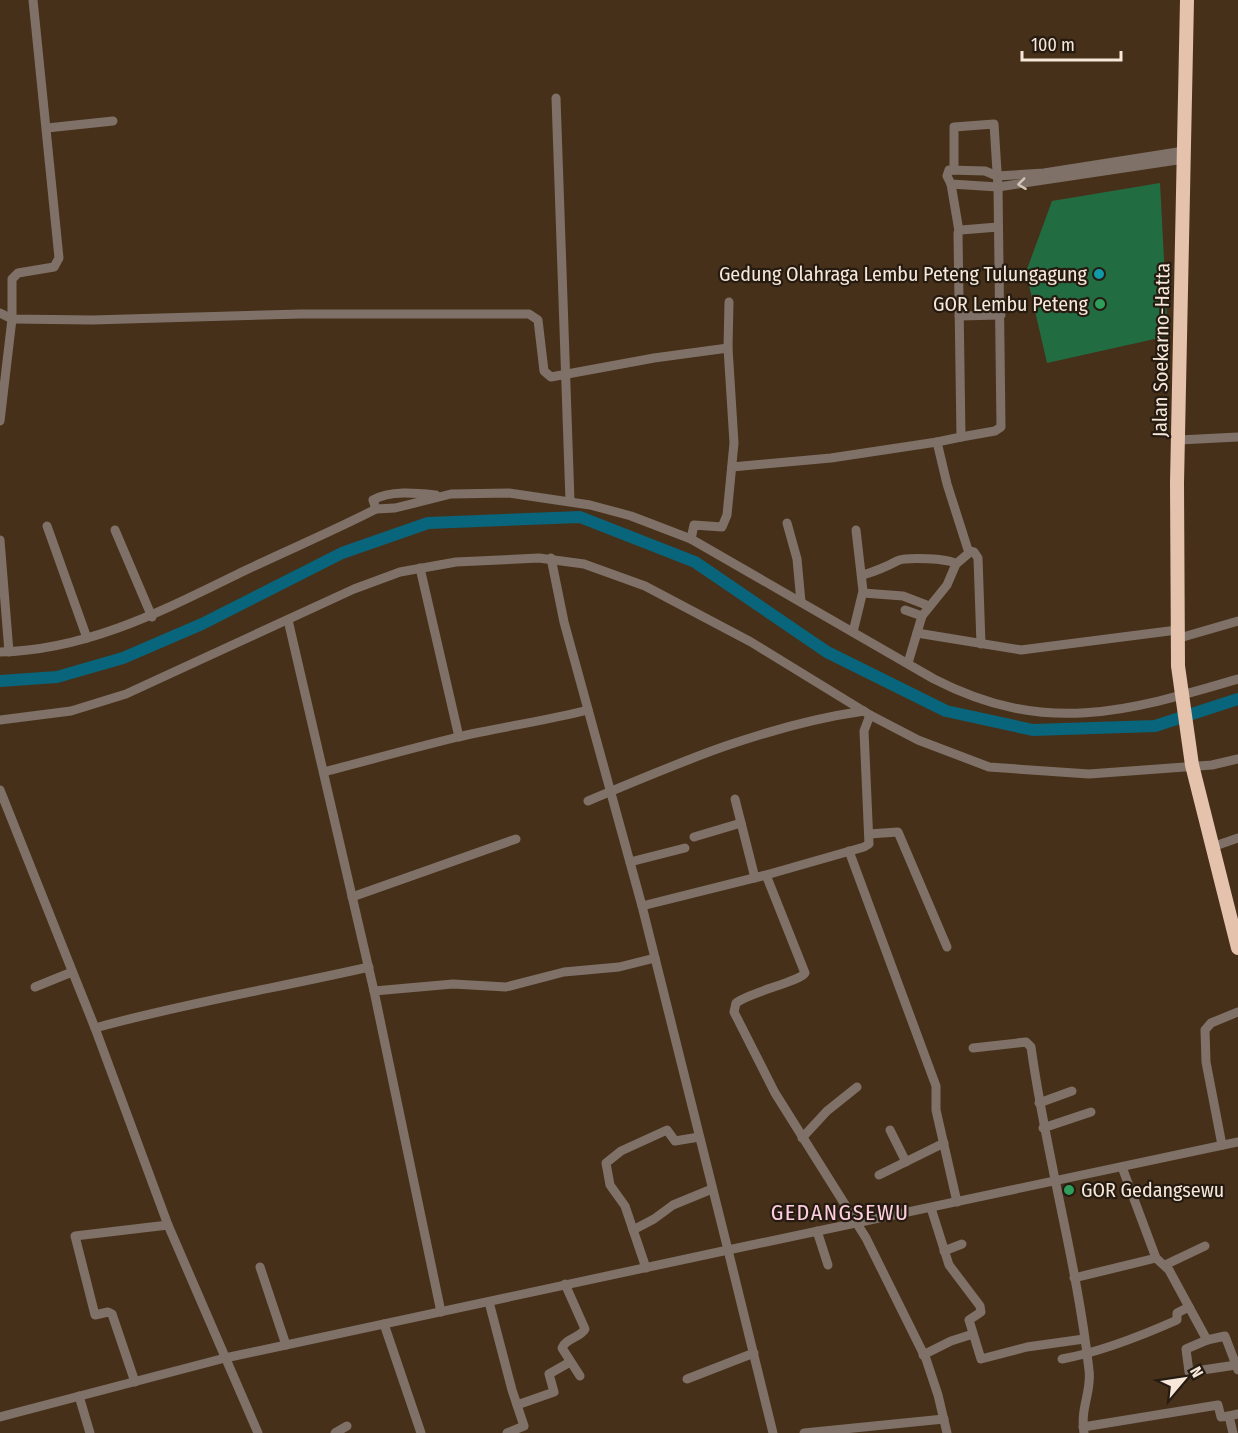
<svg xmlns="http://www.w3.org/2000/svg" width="1238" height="1433" font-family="'Fira Sans Condensed',sans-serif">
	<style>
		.green { fill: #226c42 }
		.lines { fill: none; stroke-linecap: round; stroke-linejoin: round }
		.river { stroke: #08657b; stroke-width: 12 }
		.minor { stroke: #7f7168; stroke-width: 9 }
		.highway { stroke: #e4c2ac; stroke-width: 14 }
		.oneway { stroke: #d2c4b7 }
		.culture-dot { fill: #0f9aa8; stroke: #251b11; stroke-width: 2 }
		.leisure-dot { fill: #2e9e5b; stroke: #251b11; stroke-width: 2 }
		.labels { text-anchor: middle; stroke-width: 4.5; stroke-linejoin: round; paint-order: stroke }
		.poi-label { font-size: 20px; fill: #f6e7d9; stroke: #251b11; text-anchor: end }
		.street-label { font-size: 20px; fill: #f6e7d9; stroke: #251b11 }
		.quarter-label { font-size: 22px; letter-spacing: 1.5px; fill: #fecddf; stroke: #251b11 }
	</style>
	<rect width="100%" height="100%" fill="#473019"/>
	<!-- green -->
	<path class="green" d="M1160,183L1168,336L1047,363L1026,272L1052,201Z"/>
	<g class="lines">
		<!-- river -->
		<path class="river" d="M0,681L57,677L123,658L202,624L342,553L428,523L580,517L695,562L827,652L946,711L1033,730L1155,726L1238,699"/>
		<!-- minor -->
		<g class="minor">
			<path d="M556,98L570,501"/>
			<path d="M47,128L113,121"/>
			<path d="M954,170V127L994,124L998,187L1001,427L995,431L961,437"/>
			<path d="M951,184L998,187L1184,159"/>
			<path d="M959,231L951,184L947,176L949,170L985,171L997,176L1044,173L1184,151"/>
			<path d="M0,313L12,319L92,320L301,314H529L538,320L544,371L551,377L654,358L728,348"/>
			<path d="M959,316L1001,315"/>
			<path d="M0,421L12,319V279L18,273L54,267L59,258L33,0"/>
			<path d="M1179,440L1238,437"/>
			<path d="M732,467L831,458L937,442"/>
			<path d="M376,509L373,500C390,490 417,493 436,495"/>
			<path d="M787,523L797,559L801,602"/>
			<path d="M47,526L87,638"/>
			<path d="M115,530L152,617"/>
			<path d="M691,539L694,525L722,527L727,515L734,443L728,348L729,302"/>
			<path d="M0,540L9,652"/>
			<path d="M969,551L974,552L978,558L981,644"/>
			<path d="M420,568L459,737"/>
			<path d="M863,575C876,571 886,567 897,561C904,557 951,558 956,564"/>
			<path d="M863,593L903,596L929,606"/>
			<path d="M905,610L922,616"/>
			<path d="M288,620L374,991L441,1312"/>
			<path d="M853,632L863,591L856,530"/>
			<path d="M917,633L1021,650L1177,630"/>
			<path d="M1176,639L1238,621"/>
			<path d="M0,652C89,650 166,609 244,571C288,550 333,531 376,509L395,508L451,494L509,493L590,505L631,516L691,539L934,679C1045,736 1126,712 1238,679"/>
			<path d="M908,663L922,616L947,585L956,564L969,553L947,484L937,442L961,437L958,233L961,230L998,227"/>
			<path d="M0,720L71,711L126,694L354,589L400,572L456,562L539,558L584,564L645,586L751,642L870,715L918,740L989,767L1089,774L1212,765L1238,759"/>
			<path d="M324,772C369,760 413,748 458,737C501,727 545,721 588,710"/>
			<path d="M0,790L95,1028L168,1225L258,1433"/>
			<path d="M735,799L755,878"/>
			<path d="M588,801C678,763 766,725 864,711"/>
			<path d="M869,834L898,832L947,947"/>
			<path d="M694,837L741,823"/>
			<path d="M1212,847L1238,838"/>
			<path d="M849,851L936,1086V1110L957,1202"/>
			<path d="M630,862L685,848"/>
			<path d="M766,875L864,847L869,844L864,731L870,715"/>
			<path d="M352,897L516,839"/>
			<path d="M642,906L766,875L805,973C799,982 752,991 736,1003L734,1012L775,1093L866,1238L926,1359L938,1395L947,1433"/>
			<path d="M35,987L72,972"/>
			<path d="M374,991L453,984L506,987L564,972L619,967L655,958"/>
			<path d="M95,1028C185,1003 277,988 369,967"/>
			<path d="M973,1048L1026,1042L1031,1047C1046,1156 1077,1262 1089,1370C1092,1392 1080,1406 1084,1433"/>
			<path d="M1039,1103L1072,1091"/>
			<path d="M1043,1128L1091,1112"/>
			<path d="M890,1130L906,1162"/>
			<path d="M802,1138L827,1111L857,1087"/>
			<path d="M1222,1145L1206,1062L1205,1030L1211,1023L1238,1012"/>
			<path d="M1122,1167L1156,1258"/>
			<path d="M879,1175L944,1143"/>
			<path d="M931,1208L949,1265L980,1306L981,1312L969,1320L981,1359L1027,1347L1084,1339"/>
			<path d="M633,1230L654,1219L673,1205L712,1189"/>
			<path d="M817,1231L828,1265"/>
			<path d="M944,1251L962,1244"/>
			<path d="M1165,1265L1205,1246"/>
			<path d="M260,1267L286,1345"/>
			<path d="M646,1268L625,1206L610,1185L606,1163L621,1151L667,1130L675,1141L699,1137"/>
			<path d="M1074,1278L1156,1258L1169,1270L1207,1340L1225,1336L1238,1370"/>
			<path d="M565,1284L585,1329C580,1338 566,1338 562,1348L580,1376"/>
			<path d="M489,1302L512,1390L524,1426L507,1433"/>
			<path d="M384,1324L421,1433"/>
			<path d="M1207,1340L1186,1349L1189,1372L1236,1365"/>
			<path d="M923,1355L951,1341L973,1334"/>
			<path d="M1062,1359C1101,1352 1141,1336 1177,1320V1313L1189,1307"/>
			<path d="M687,1379L754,1353"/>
			<path d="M135,1382L112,1314L108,1312L95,1315L75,1236L168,1225"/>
			<path d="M79,1396L90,1433"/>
			<path d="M517,1405L554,1392L549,1374L570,1362"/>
			<path d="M0,1417L225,1358L728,1250L642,906L564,622L551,558"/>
			<path d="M1083,1427L1218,1405L1221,1417L1229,1416"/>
			<path d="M335,1433L347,1426"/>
			<path d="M773,1433L728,1250L1238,1142"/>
			<path d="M804,1433L944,1419"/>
			<path d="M1233,1433L1229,1416L1238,1414"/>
		</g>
		<!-- highway -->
		<path class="highway" d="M1187,0L1177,483L1178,666L1192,765L1238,948"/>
	</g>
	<!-- one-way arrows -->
	<defs><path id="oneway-chevron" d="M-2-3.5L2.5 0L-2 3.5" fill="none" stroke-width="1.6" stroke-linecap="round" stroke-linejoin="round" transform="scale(1.5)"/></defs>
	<use class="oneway" href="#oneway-chevron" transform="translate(1022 184) rotate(173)"/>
	<!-- markers -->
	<circle class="culture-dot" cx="1099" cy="274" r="6"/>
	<g class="leisure-dot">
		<circle cx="1100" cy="304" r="6"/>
		<circle cx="1069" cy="1190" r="6"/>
	</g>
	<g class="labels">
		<!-- poi labels -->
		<g class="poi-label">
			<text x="1087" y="281">Gedung Olahraga Lembu Peteng Tulungagung</text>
			<text x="1088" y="311">GOR Lembu Peteng</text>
			<text x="1081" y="1197" text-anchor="start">GOR Gedangsewu</text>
		</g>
		<!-- street labels -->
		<g class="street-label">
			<text transform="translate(1161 350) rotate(-89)" y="7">Jalan Soekarno-Hatta</text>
		</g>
		<!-- quarter labels -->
		<g class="quarter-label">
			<text x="840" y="1220">GEDANGSEWU</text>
		</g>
	</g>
	<!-- north arrow -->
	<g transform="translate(1184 1379) rotate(61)" stroke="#251b11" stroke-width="4.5" paint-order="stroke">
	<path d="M0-4.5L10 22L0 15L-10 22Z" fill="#f6e7d9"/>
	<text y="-9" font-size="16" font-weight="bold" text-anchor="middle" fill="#f6e7d9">N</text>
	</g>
	<!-- scale -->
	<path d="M1022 51v9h99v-9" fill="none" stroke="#f6e7d9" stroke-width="3"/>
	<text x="1031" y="51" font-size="18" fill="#f6e7d9" stroke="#251b11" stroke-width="4.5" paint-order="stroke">100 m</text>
</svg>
